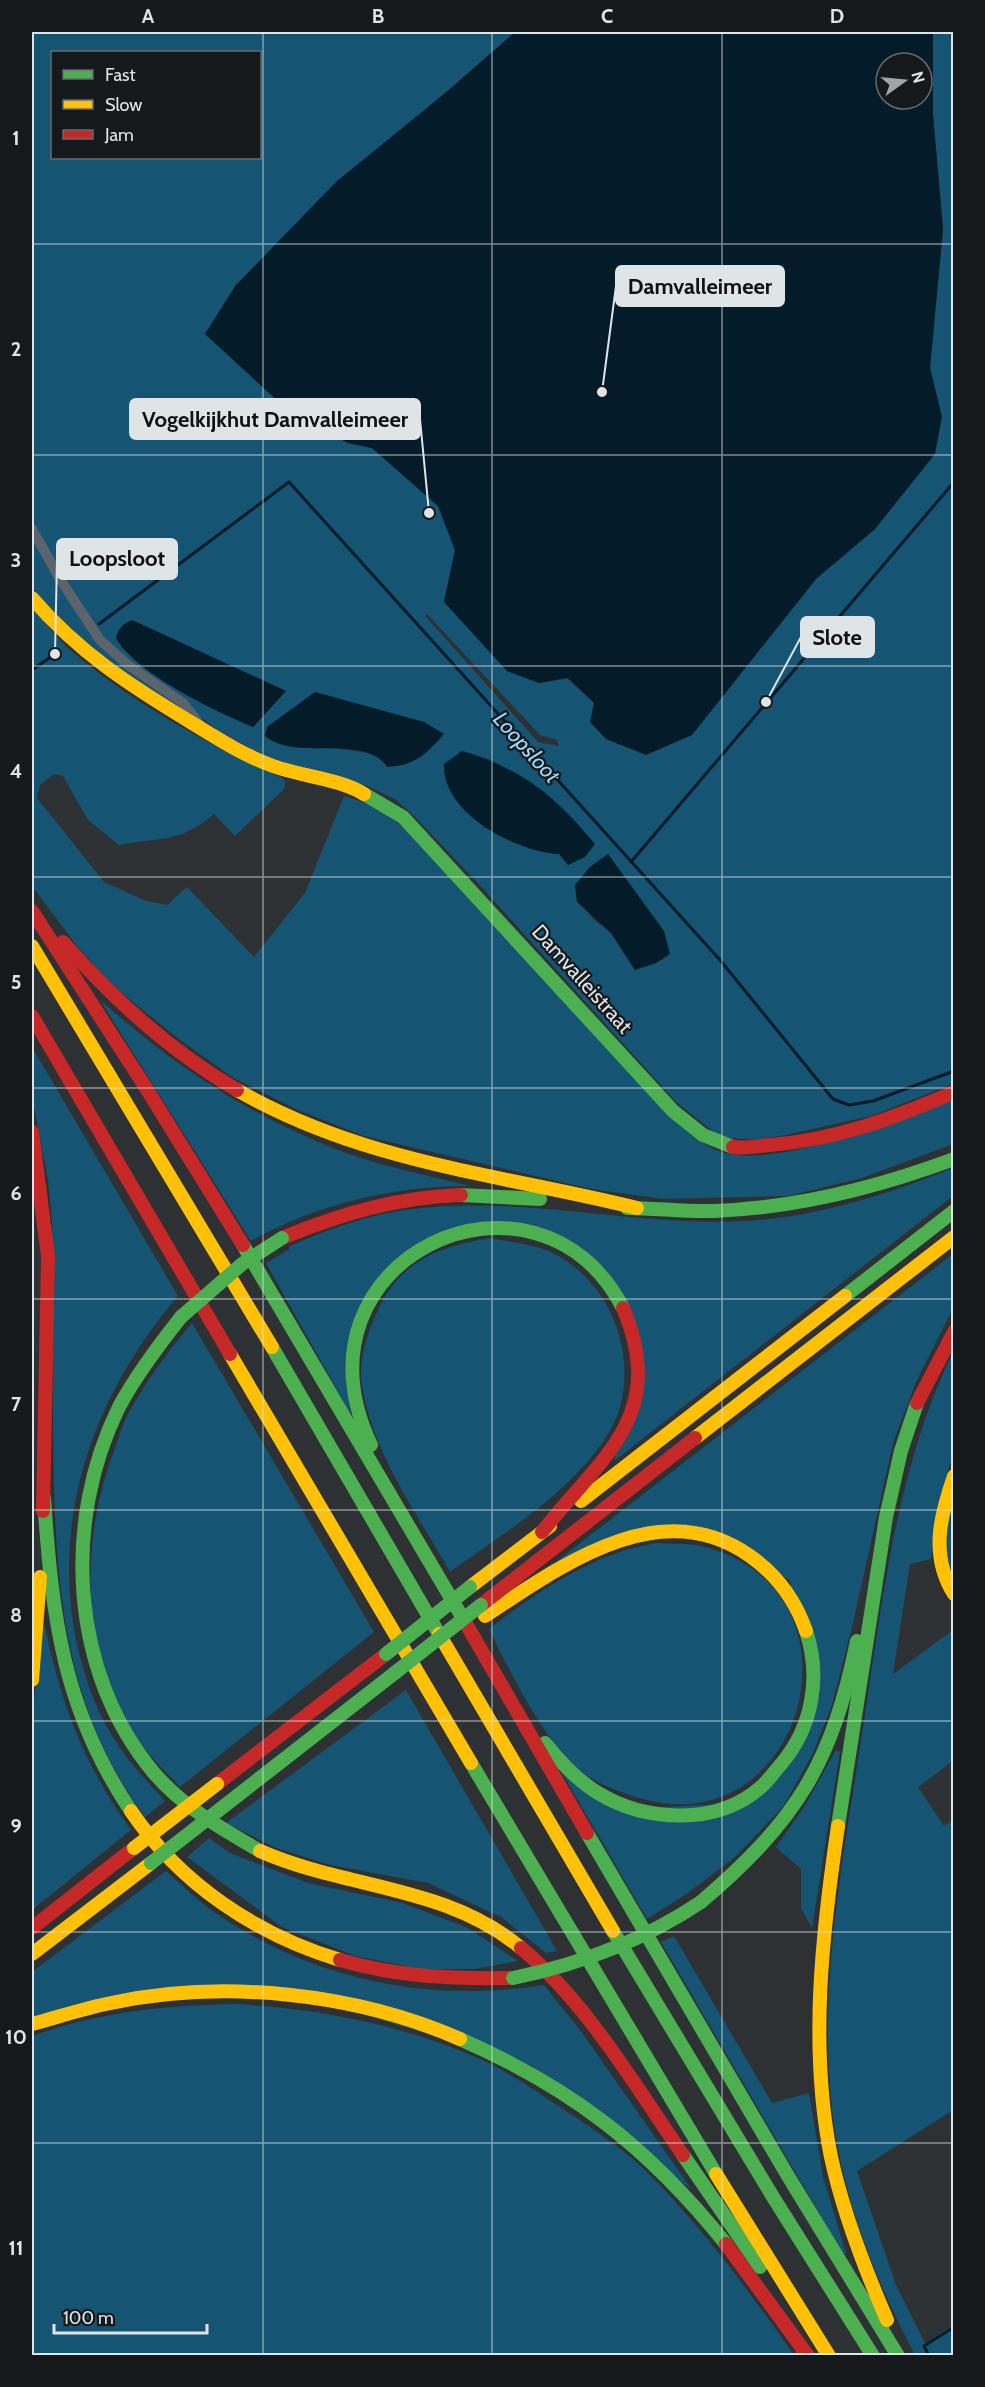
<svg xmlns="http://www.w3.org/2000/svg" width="985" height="2387" font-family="Cabin,sans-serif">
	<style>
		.green { fill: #155472; fill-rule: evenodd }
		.water { fill: #041c29; fill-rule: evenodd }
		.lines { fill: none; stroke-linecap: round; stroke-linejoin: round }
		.stream { stroke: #041c29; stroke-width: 3 }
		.street { stroke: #5a646a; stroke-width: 10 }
		.fast { stroke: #4caf50; stroke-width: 14 }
		.slow { stroke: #ffc107; stroke-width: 14 }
		.jam { stroke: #c62828; stroke-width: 14 }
		.fast-bridge { stroke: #4caf50; stroke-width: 14 }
		.slow-bridge { stroke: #ffc107; stroke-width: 14 }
		.grid { fill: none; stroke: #dfe4e7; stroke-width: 1.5; stroke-opacity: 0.55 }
		.labels { text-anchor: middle; stroke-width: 4.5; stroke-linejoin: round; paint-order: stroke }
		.street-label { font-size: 21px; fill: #dfe4e7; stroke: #16191b }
		.water-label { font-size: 22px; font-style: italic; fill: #99d8fd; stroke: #16191b }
		.leader { fill: none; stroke: #dfe4e7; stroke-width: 2 }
		.callout-dot { fill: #dfe4e7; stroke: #16191b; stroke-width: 2 }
		.callout { fill: #dfe4e7; stroke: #dfe4e7; stroke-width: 2 }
		.callout-label { font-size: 22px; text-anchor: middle; font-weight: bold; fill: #111 }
		.neatline { fill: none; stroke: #dfe4e7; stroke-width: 2 }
		.grid-label { font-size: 20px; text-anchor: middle; font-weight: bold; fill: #dfe4e7 }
	</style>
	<rect width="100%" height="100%" fill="#2e3133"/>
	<!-- green -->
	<g class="green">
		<path d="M32,32H515L397,134L236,285L205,334L348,443L372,448L438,506L455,550L444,602L539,683L567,678L594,703L817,578L875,529L942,417L930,368L943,229L933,115V32H950L954,83V331L951,357H954L953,1084L871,1116L786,1135L752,1140L720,1137L675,1101L477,882L411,813L395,799L365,785L280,765L217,730L108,644L39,537L32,521ZM52,52H260V158H52ZM427,614L540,735L557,740L559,746L538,742L425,616ZM132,620L286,691L177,689L121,647ZM315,692L337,699L405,766L368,753L342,749ZM462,751L489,759L503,767L587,854L569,865L560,854C530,853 509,837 483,827ZM642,904L664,931V959L635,970L611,933L593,919L582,905Z"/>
		<path d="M32,536L98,641L181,705V710C118,673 80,643 32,587Z"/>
		<path d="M32,608C46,623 59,641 75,654C130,701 217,750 283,778C287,784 285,788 280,793L235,836L214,814C180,843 161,837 119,845L88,820L63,776L54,774L40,785L37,798L104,882L146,901L167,905L187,887L254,957L305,893L344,796C367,802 386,812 404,828L689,1132C701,1142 713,1151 729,1154C792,1164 893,1120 953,1099V1144L862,1178L788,1196L663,1199L591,1189L364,1136L298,1110L232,1077L176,1037L112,985L77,946L32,886Z"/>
		<path d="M100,1000C174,1066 253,1118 346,1153C386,1167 429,1176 470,1186C393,1186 317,1204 251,1241Z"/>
		<path d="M32,1047L178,1296C95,1393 51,1514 76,1640C83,1672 94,1706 111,1734C126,1759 145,1780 165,1801L145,1817C54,1695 54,1553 53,1407C53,1345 52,1282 52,1220L48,1180L32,1097Z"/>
		<path d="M953,1168V1196L614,1461L641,1354L587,1256L479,1224L370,1288L350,1413L266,1263L290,1249L288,1247C328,1229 369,1214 413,1209C524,1195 633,1227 744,1221C817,1217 886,1195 953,1168Z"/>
		<path d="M489,1238C510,1242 532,1244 551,1252C618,1284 647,1377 605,1439C566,1496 505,1532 450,1572C418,1515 375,1456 363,1391C357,1364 366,1336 377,1312C399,1261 439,1247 489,1238Z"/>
		<path d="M953,1254V1308L916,1382L893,1443L854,1619L832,1705L813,1753L783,1807L735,1857L688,1893L647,1919L562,1773L619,1810L750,1802L820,1694L789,1580L705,1529L557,1561Z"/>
		<path d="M32,1258L34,1327L32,1549Z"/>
		<path d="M192,1323L374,1632L180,1787C168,1774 154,1761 143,1747C80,1662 78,1546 114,1451C119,1438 122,1424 129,1412C147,1380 168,1351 192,1323Z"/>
		<path d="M953,1352V1455L938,1502L931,1559L910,1564L893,1674L953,1630V1761L918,1787L944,1826L953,1820V2110L857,2171L896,2285L925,2343L953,2325V2355H915C879,2286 849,2215 836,2137C814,2003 842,1867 862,1734C882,1606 895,1471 953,1352Z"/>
		<path d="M953,1495V1586C941,1546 945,1534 953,1495Z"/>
		<path d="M656,1543C671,1544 687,1543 701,1546C877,1588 804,1851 636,1797C618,1791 598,1784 583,1773C546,1746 509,1670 489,1629C538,1591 594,1553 656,1543Z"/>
		<path d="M44,1622C61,1704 82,1761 131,1830L32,1910V1715Z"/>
		<path d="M406,1690L557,1951L546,1953L501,1917L428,1883L330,1865L276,1848L226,1823Z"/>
		<path d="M836,1750L840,1752L812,1928L801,1908V1869L776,1847L804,1807Z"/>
		<path d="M209,1838L230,1853L308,1883L403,1903L468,1928L518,1961L475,1969H421L355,1956L282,1927L187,1857Z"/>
		<path d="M166,1871C180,1883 193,1896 207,1907C305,1978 425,2004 544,1985L583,2034L692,2190L532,2066L270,1986L32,2018V1972Z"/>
		<path d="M674,1936L772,2103L809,2093L823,2177L846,2253L843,2254L661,1942Z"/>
		<path d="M237,2004C320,2009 404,2025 480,2059C510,2073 538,2092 566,2111C593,2129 622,2148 646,2171C702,2227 749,2291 794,2355H32V2036C98,2012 167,2005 237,2004Z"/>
	</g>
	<!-- water -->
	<g class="water">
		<path d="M515,32H933V115L943,229L930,368L942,417L935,454L875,529L817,578L692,735L646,755L606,739L590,722L594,703L568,678L539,683L507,671L444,602L455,550L438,506L372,448L348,443L295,417L205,334L236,285L337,181L454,86ZM886,63H922V99H886Z"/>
		<path d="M132,620L286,691L253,727C216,712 135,673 116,638C119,627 123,624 132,620Z"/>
		<path d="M315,692L424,722L444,734C425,755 416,765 387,767C366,733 296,762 265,736L267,727Z"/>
		<path d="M462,751C524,770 554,795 595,844L585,857L568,865L559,854C517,852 442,814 444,764Z"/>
		<path d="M608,854L664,931L670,954L656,963L635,970L611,933L577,902L575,885L590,867Z"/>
	</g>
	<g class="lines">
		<!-- stream -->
		<g class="stream">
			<path d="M99,624L289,482L720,960L833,1099L849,1105L873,1101L954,1071"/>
			<path d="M32,670L55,654"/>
			<path d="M631,862L954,482"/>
			<path d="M929,2356L924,2346L954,2327"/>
		</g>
		<!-- street -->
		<path class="street" d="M32,529L60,579L100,640L128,665L183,703L201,726"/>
		<!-- fast -->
		<g class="fast">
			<path d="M364,794L403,817L673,1111L703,1135L733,1147"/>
			<path d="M461,1195L540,1199"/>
			<path d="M627,1208C656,1208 685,1212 714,1211C797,1208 876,1188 954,1159"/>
			<path d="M243,1245L465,1622"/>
			<path d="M845,1296L954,1211"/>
			<path d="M181,1317C158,1346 136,1375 119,1407C62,1522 70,1673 154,1773C183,1807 222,1829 260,1851"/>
			<path d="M272,1347L439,1634"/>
			<path d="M371,1445C282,1257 537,1142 623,1308"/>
			<path d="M44,1498C52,1617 63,1710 131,1811"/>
			<path d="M545,1743C560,1762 577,1780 598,1793C646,1822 717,1826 761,1787C769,1780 775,1771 782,1763C813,1726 821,1676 806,1631"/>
			<path d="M471,1763L716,2174"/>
			<path d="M237,1796L396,1672"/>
			<path d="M838,1826L886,1517L901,1451L917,1403"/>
			<path d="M587,1833L788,2176L898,2356"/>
			<path d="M701,1902C796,1821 832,1764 857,1641"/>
			<path d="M613,1931L773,2197L873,2356"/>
			<path d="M460,2039C572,2088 649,2148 726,2244"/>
			<path d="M683,2155L760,2267"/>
		</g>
		<!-- slow -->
		<g class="slow">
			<path d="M32,598C79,653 131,686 192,723C218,739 245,756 273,766C300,776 340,779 364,794"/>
			<path d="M32,946L272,1347"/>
			<path d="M237,1090C364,1163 499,1174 637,1208"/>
			<path d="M230,1354L471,1763"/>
			<path d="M695,1438L954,1237"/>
			<path d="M954,1476C940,1516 930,1556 954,1594"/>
			<path d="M581,1501L845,1296"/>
			<path d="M470,1587L550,1526"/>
			<path d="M485,1616C561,1566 660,1492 750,1556C777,1575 795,1599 806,1631"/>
			<path d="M439,1634L613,1931"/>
			<path d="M32,1680L40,1577"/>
			<path d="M131,1811C180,1884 257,1935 340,1960"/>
			<path d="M838,1826C822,1934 809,2048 831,2157C843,2213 864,2267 887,2320"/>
			<path d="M260,1851C346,1889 446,1885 521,1948"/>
			<path d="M32,1954L151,1863"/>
			<path d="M32,2024C58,2017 85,2008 111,2003C224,1979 355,1993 460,2039"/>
			<path d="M716,2174L829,2356"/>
		</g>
		<!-- jam -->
		<g class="jam">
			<path d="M32,911L146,1088L243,1245"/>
			<path d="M63,942C114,1000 170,1051 237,1090"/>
			<path d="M32,1016L230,1354"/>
			<path d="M32,1132L48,1256L43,1511"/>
			<path d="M733,1147C745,1149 758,1146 770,1145C835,1140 895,1118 954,1092"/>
			<path d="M282,1238C340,1214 398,1197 461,1195"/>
			<path d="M917,1403L954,1332"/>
			<path d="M542,1532C601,1457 669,1416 623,1308"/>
			<path d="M481,1605L695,1438"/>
			<path d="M465,1622L587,1833"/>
			<path d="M217,1784L386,1654"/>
			<path d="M32,1928L134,1848"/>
			<path d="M521,1948C587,2003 634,2084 683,2155"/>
			<path d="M340,1960C399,1977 452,1979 513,1978"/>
			<path d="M726,2244L808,2356"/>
		</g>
		<!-- fast-bridge -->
		<g class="fast-bridge">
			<path d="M181,1317L242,1264L282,1238"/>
			<path d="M386,1654L470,1587"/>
			<path d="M396,1672L481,1605"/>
			<path d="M151,1863L237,1796"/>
			<path d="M513,1978C581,1964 643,1941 701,1902"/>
		</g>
		<!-- slow-bridge -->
		<path class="slow-bridge" d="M134,1848L217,1784"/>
	</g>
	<!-- grid -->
	<path class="grid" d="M263,32V2356M492,32V2356M722,32V2356M32,244H954M32,455H954M32,666H954M32,877H954M32,1088H954M32,1299H954M32,1510H954M32,1721H954M32,1932H954M32,2143H954"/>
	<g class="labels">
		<!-- street labels -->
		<g class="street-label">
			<text transform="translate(582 979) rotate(48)" y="7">Damvalleistraat</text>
		</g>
		<!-- water labels -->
		<g class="water-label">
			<text transform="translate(527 747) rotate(48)" y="8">Loopsloot</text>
		</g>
	</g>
	<!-- callouts -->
	<path class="leader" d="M602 392L616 286M429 513L420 419M55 654L57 559M766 702L801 637"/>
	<g class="callout-dot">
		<circle cx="602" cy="392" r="6"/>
		<circle cx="429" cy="513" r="6"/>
		<circle cx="55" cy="654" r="6"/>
		<circle cx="766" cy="702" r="6"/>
	</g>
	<g class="callout">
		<rect x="616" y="266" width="168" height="40" rx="6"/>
		<rect x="130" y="399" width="290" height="40" rx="6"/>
		<rect x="57" y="539" width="120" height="40" rx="6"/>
		<rect x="801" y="617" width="73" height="40" rx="6"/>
	</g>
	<g class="callout-label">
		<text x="700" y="294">Damvalleimeer</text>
		<text x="275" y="427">Vogelkijkhut Damvalleimeer</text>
		<text x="117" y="566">Loopsloot</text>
		<text x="837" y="645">Slote</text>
	</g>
	<!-- border -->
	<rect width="985" height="2387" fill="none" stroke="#16191b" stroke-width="66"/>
	<!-- legend -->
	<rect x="51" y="51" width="210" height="108" fill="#16191b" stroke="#666a6d" stroke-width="1.5"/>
	<rect x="63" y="70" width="30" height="9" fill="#4caf50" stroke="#666a6d" stroke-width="1.5"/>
	<text x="105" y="81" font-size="18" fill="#dfe4e7">Fast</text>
	<rect x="63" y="100" width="30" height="9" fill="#ffc107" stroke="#666a6d" stroke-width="1.5"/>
	<text x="105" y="111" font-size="18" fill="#dfe4e7">Slow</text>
	<rect x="63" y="130" width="30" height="9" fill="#c62828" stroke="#666a6d" stroke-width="1.5"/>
	<text x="105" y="141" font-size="18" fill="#dfe4e7">Jam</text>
	<!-- north arrow -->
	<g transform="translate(904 81) rotate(75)"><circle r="28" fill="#16191b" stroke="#666a6d" stroke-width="1.5"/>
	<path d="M0-4.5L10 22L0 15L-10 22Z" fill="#a1a5a8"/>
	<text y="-9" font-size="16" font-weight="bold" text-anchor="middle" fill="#dfe4e7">N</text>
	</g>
	<!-- scale -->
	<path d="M54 2324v9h153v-9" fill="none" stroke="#dfe4e7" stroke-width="3"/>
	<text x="63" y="2324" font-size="18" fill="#dfe4e7" stroke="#16191b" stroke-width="4.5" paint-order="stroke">100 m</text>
	<rect x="33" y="33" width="919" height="2321" class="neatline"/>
	<g class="grid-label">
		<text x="148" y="23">A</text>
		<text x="378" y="23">B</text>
		<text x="607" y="23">C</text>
		<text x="837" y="23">D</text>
		<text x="16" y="145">1</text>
		<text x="16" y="356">2</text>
		<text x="16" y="567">3</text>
		<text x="16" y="778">4</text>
		<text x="16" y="989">5</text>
		<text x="16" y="1200">6</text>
		<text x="16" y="1411">7</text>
		<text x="16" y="1622">8</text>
		<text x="16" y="1833">9</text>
		<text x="16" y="2044">10</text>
		<text x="16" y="2255">11</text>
	</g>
</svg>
